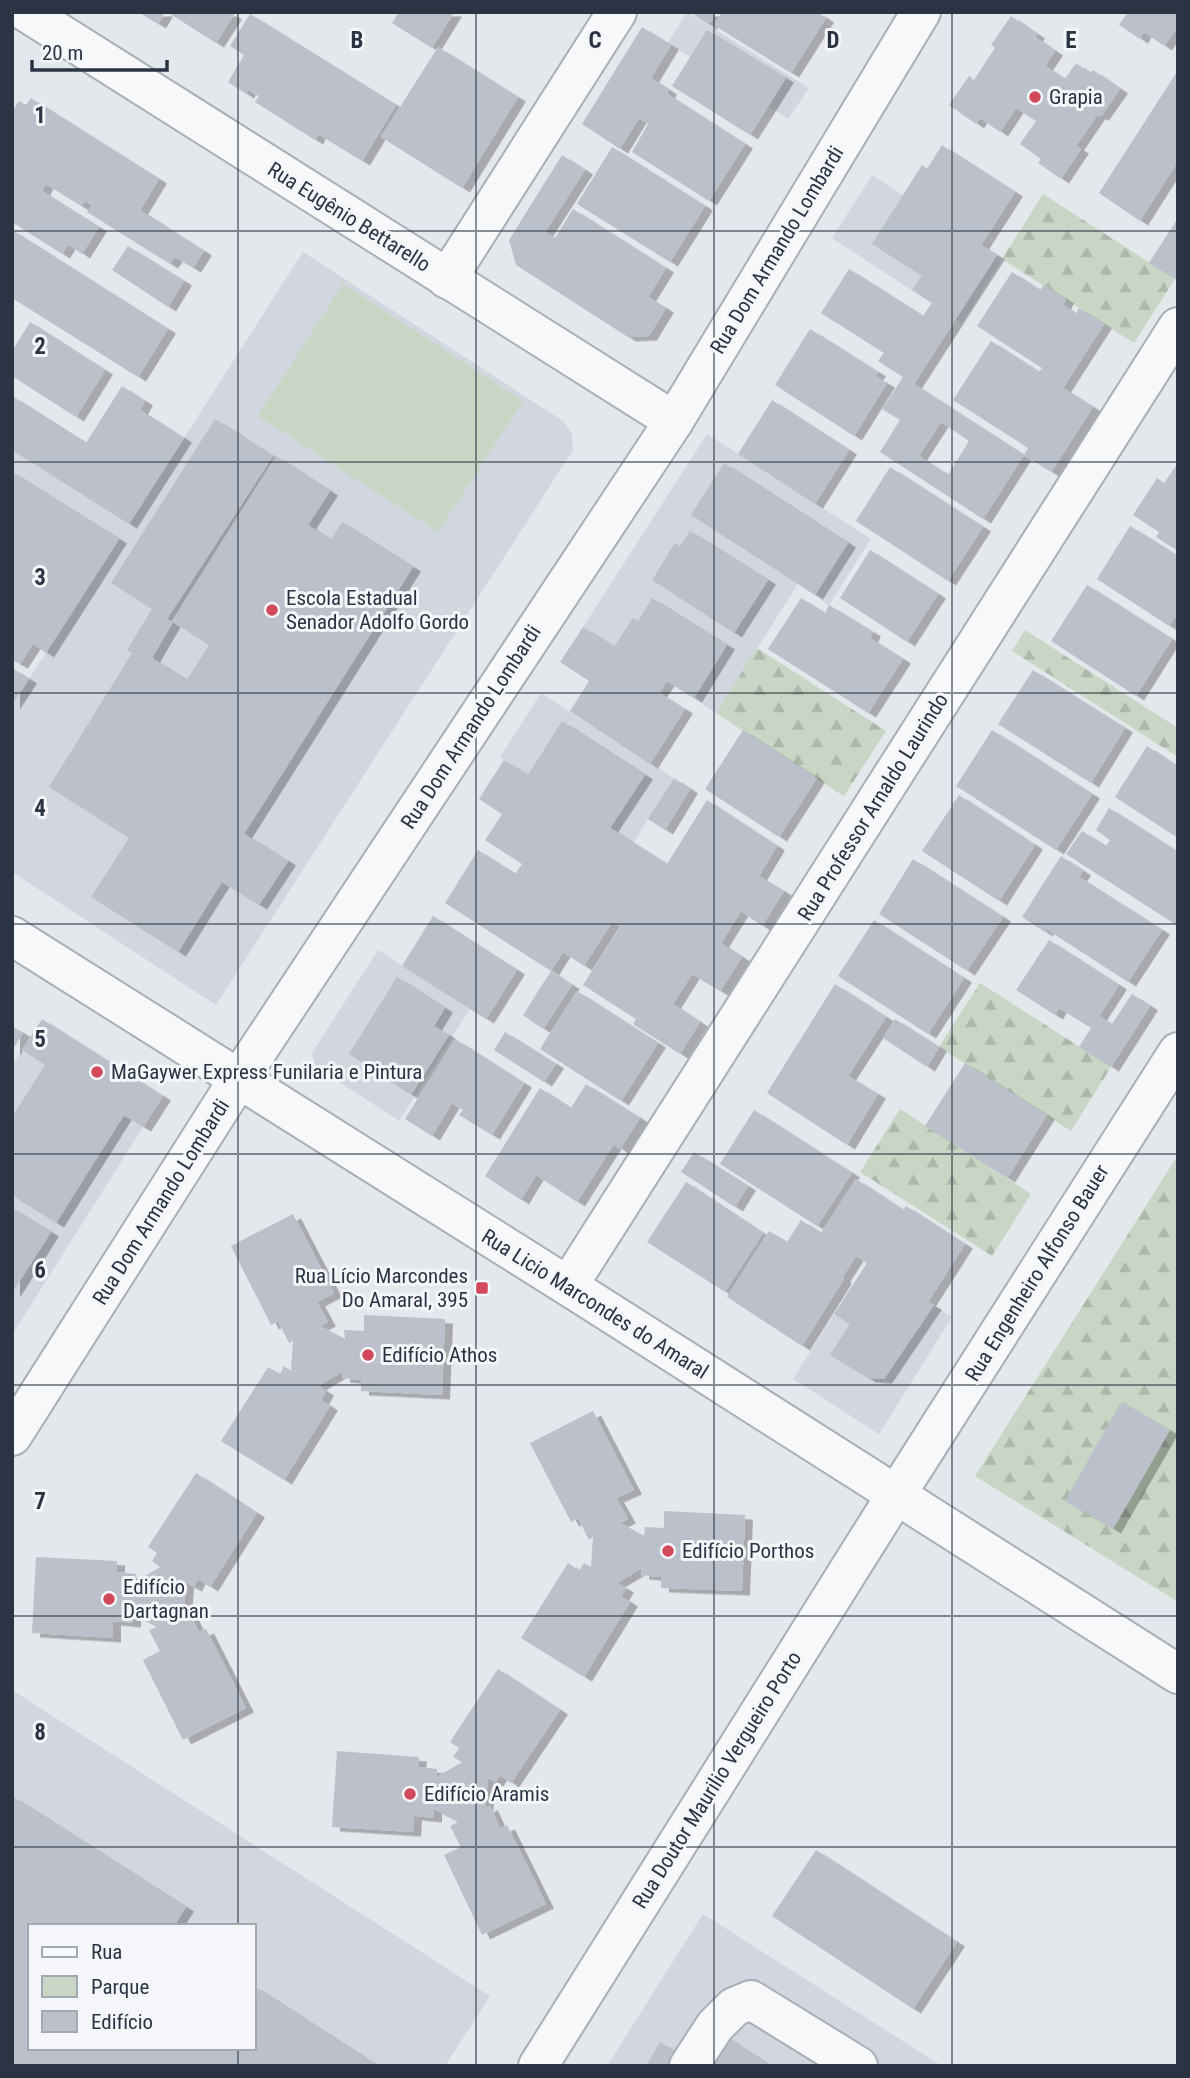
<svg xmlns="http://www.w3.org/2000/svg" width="1190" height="2078" font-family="'Roboto Condensed',sans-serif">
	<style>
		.built { fill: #d2d6de; fill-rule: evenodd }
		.forest { fill: url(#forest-firs) }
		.park { fill: #c9d6c5 }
		.building { fill: #bbc0ca; fill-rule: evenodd; filter: url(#shadow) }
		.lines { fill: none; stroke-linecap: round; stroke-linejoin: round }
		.minor-casing { stroke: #a9aeb7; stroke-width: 42 }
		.minor { stroke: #f7f8fa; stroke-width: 38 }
		.grid { fill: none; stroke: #2b3445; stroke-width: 2; stroke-opacity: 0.55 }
		.poi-dot { fill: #d1495b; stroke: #f4f6f9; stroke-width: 2.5 }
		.labels { text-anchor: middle; stroke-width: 6; stroke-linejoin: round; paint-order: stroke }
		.poi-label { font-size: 21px; fill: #2b3445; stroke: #f4f6f9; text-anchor: start }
		.street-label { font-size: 21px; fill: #2b3445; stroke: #f4f6f9 }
		.grid-label { font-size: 23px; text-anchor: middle; font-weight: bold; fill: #2b3445; stroke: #f4f6f9; stroke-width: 6; stroke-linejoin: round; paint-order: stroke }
	</style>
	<defs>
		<pattern id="forest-firs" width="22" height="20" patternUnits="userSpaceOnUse" patternTransform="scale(1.75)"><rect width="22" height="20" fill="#c9d6c5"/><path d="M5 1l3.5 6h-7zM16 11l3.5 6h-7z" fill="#adb8ab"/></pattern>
		<filter id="shadow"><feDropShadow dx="8" dy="4.5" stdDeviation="0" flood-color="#0004"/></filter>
	</defs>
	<rect width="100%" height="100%" fill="#e4e7ec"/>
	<!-- built -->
	<g class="built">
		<path d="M687,12L809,88L788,119L668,43Z"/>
		<path d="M872,175L1002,259L962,323L832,238Z"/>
		<path d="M303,252L563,421L572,434L573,450L216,1005L12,872V705L46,653L12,631V396L154,485Z"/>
		<path d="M707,434L871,539L829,605L798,584L716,713L583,627Z"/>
		<path d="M541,693L674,778L633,843L500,757Z"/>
		<path d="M378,950L470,1009L399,1121L315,1066L312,1053Z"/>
		<path d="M22,1050L143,1127L12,1335V1066Z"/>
		<path d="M867,1263L952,1317L879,1434L793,1379Z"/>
		<path d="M12,1690L490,1996L445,2066H12ZM30,1926H254V2048H30Z"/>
		<path d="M703,1914L942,2066H607Z"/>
	</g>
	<!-- forest -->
	<g class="forest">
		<path d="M1043,194L1175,279L1134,343L1002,259Z"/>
		<path d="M1025,630L1178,728V757L1012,651Z"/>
		<path d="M757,648L886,731L844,796L716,713Z"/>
		<path d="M980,983L1111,1067L1071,1131L939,1047Z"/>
		<path d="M900,1109L1031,1194L992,1256L860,1172Z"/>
		<path d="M1178,1155V1602L975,1476Z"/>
	</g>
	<!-- park -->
	<path class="park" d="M343,284L523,401L438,532L258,416Z"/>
	<!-- building -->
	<g class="building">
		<path d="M138,12H165L158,24Z"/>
		<path d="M167,12H229L234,15L216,43Z"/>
		<path d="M399,12H454L432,48L392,23Z"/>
		<path d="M690,12H716L709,25Z"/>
		<path d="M722,12H817L826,18L791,73L714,25Z"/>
		<path d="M1128,12H1178V26L1164,46L1144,32L1140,39L1119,25Z"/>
		<path d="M250,14L396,105L362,161L318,134L315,140L255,102L259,96L248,90L246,94L228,82L244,55L230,46Z"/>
		<path d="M1011,16L1037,34L1035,37L1055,51L1045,66L1065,79L1076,63L1090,73L1093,70L1120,89L1101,116L1097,115L1076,146L1081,149L1061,179L1038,163L1041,159L1020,144L1036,121L1016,108L1000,132L980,118L976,124L949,105L969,76L974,80L995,48L991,45Z"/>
		<path d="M642,27L671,45L651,78L669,90L667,94L745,144L709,201L632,152L648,124L639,118L620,149L582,124Z"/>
		<path d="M707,30L786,78L750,135L672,86Z"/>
		<path d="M438,47L518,97L462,188L381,137Z"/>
		<path d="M1178,70V161L1140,221L1099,193Z"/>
		<path d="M31,98L159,179L140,210L204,251L193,268L175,257L170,264L87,212L92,205L85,201L81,206L46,184L42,191L99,227L82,254L68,244L62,254L12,222V112L19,101L26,105Z"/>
		<path d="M942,145L1015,192L981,245L997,255L914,384L1024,455L983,519L880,452L900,420L882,409L903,377L878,361L884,353L821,313L849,269L923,316L932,303L912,290L922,276L872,244L922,165L927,169ZM941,422L969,441L948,475L919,456Z"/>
		<path d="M612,147L705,206L670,262L577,204Z"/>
		<path d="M562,155L585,170L545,232L555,238L573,209L666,268L648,297L666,308L649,336L628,337L516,265L509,240Z"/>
		<path d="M1178,218V275L1175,279L1149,263Z"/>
		<path d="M12,230L168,329L138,377L12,298Z"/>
		<path d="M128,246L184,281L168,307L112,270Z"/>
		<path d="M1012,272L1040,290L1044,285L1066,299L1063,305L1076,314L1079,308L1104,324L1063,388L1093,407L1051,472L1024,455L1028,448L953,400L991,341L1039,372L1042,368L977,326Z"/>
		<path d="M30,322L105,370L76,417L12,376V351Z"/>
		<path d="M810,329L878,372L875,376L887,383L854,436L775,385Z"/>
		<path d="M122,386L145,401L140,410L184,438L129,524L12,450V396L86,443Z"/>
		<path d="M772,400L849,450L815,504L738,454Z"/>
		<path d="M215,419L273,456L167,619L173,622L172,621L276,456L330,491L308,525L331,540L342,522L413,567L244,834L288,861L259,905L222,882L178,952L91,897L129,838L49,787L132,653L127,650L152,609L111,583ZM173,622L209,645L187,680L152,658Z"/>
		<path d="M724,463L848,543L815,595L691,515Z"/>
		<path d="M1178,463V551L1156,537L1159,532L1133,515L1157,478L1164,483Z"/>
		<path d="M890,467L983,527L948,581L856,521Z"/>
		<path d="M12,472L119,539L46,653L33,644L20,664L12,660Z"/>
		<path d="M1130,526L1178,556V613L1169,626L1097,579Z"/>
		<path d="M690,531L768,580L734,633L652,580L675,543L680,546Z"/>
		<path d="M870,550L938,594L907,642L840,598Z"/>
		<path d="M1087,585L1172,639L1136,696L1051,641Z"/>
		<path d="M652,598L727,645L694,698L667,681L659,693L685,709L650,764L570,711L589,681L560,662L583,627L614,647L633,618L638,621Z"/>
		<path d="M801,598L825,613L829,605L873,632L870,638L903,659L868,713L768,649Z"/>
		<path d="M12,668L29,679L12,705Z"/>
		<path d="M1033,670L1125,728L1091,783L998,724Z"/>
		<path d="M562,721L645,775L610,828L667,864L707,800L777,846L759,876L784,891L762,926L741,911L721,943L742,957L720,991L692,974L673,1004L700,1022L680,1054L633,1024L636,1019L583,985L620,927L612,922L584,966L563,952L551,971L445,903L478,850L515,874L522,864L485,840L502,814L479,799L504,760L528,775Z"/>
		<path d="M743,730L817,778L779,837L705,789Z"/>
		<path d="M992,730L1092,794L1056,850L956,786Z"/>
		<path d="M1147,746L1178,767V838L1115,797Z"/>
		<path d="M674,778L690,789L665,830L648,819Z"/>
		<path d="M959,795L1035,845L999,901L922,851Z"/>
		<path d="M1109,808L1178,852V926L1066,854L1082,831L1106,846L1110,840L1096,830Z"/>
		<path d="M1061,856L1083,871L1079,877L1162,930L1128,982L1046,929L1045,932L1022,917Z"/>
		<path d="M913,859L1003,917L967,971L879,914Z"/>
		<path d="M433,916L517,970L486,1019L402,966Z"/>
		<path d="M874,920L964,978L928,1034L838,976Z"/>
		<path d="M1049,940L1119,985L1099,1016L1112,1024L1132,994L1150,1006L1111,1067L1079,1047L1091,1028L1059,1008L1055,1015L1016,990Z"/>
		<path d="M551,971L572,985L543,1029L523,1015Z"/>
		<path d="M397,977L445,1008L434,1026L449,1035L411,1095L349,1054Z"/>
		<path d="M835,984L886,1017L848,1076L878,1094L847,1145L767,1093Z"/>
		<path d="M577,991L658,1043L621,1101L540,1049Z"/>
		<path d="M42,1019L163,1096L143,1127L124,1115L56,1223L12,1195V1117L45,1065L22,1050Z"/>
		<path d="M895,1019L939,1047L927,1067L883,1038Z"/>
		<path d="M12,1026L23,1033L12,1051Z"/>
		<path d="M505,1032L556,1064L544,1082L494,1050Z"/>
		<path d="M455,1039L524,1083L492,1135L459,1115L463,1110L452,1103L432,1136L405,1119Z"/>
		<path d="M965,1063L1047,1115L1007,1178L925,1126Z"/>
		<path d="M586,1084L640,1118L620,1149L614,1144L577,1202L536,1175L521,1200L485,1176L540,1088L571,1108Z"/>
		<path d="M754,1110L852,1173L817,1226L720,1164Z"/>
		<path d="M694,1152L748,1186L735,1207L681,1172Z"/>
		<path d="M856,1179L903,1210L906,1206L965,1244L928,1302L934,1305L884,1379L868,1378L830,1355L850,1324L834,1314L867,1263L856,1256L842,1278L844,1279L802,1346L727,1297L769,1231L787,1242L801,1220L821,1233Z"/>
		<path d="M686,1182L763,1233L725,1292L647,1242Z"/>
		<path d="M12,1208L51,1232L12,1293Z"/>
		<path d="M293,1214L334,1293L317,1302L328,1322L320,1326L345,1339L344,1330L364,1331V1315L445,1319L442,1395L361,1391V1380L342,1378L343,1371L318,1386L326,1391L321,1400L330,1406L284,1480L221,1441L268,1367L280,1374L284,1366L291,1371L293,1341L289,1343L278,1321L271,1325L231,1246Z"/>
		<path d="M1121,1402L1170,1430L1113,1529L1065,1501Z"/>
		<path d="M593,1411L634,1490L616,1498L628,1519L620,1523L644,1536L645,1527L664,1528V1511L745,1515L742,1591L661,1588V1577L641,1575L642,1568L617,1583L626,1588L621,1596L630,1602L584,1677L521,1638L568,1563L579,1571L584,1563L591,1567L593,1537L589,1540L578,1518L571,1522L530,1443Z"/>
		<path d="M196,1473L257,1513L210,1587L198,1579L194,1587L186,1583L184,1613L188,1610L199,1632L206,1629L246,1708L183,1740L143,1660L160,1651L149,1630L157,1627L133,1614V1623L113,1621V1638L32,1633L36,1557L117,1561V1572L136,1574L135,1582L160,1567L152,1561L157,1553L148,1547Z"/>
		<path d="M498,1669L560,1710L511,1783L500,1775L495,1782L488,1778L485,1808L490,1806L500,1828L507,1825L546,1904L482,1935L444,1855L461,1847L450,1826L458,1822L434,1809V1818L414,1816L413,1832L332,1827L337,1751L419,1757L418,1767L437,1769V1777L462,1762L453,1757L459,1748L450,1742Z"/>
		<path d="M12,1796L186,1907L174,1926H30V2048H254V1986L378,2066H12Z"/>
		<path d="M816,1850L957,1942L913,2009L772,1916Z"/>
		<path d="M720,2033L771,2066H698Z"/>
		<path d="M660,2042L687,2059L682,2066H646Z"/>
	</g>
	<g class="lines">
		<!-- minor casing -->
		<g class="minor-casing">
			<g id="minor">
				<path d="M26,12L674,421"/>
				<path d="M447,279L617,12"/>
				<path d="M12,936L568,1286L1178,1674"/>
				<path d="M568,1286L1178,327"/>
				<path d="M12,1436L238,1080L674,421L921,12"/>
				<path d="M538,2066L896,1495L1178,1052"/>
				<path d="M689,2066L715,2026L734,2007L751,2000L858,2066"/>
			</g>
		</g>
		<!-- minor -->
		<use href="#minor" class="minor"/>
	</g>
	<!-- grid -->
	<path class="grid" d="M238,12V1926M476,12V2066M714,12V2066M952,12V2066M12,231H1178M12,462H1178M12,693H1178M12,924H1178M12,1154H1178M12,1385H1178M12,1616H1178M12,1847H1178M238,2048V2066"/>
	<!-- markers -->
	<g class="poi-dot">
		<circle cx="1035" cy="97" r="7"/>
		<circle cx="272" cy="610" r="7"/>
		<circle cx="97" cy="1072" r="7"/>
		<rect x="475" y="1281" width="14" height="14" rx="3.5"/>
		<circle cx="368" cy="1355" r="7"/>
		<circle cx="668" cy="1551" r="7"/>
		<circle cx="109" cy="1599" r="7"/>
		<circle cx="410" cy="1794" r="7"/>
	</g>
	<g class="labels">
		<!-- poi labels -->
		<g class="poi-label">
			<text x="1049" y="104">Grapia</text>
			<text x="286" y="605">Escola Estadual<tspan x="286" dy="24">Senador Adolfo Gordo</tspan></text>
			<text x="111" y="1079">MaGaywer Express Funilaria e Pintura</text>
			<text x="468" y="1283" text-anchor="end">Rua Lício Marcondes<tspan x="468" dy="24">Do Amaral, 395</tspan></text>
			<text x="382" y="1362">Edifício Athos</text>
			<text x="682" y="1558">Edifício Porthos</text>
			<text x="123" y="1594">Edifício<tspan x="123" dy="24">Dartagnan</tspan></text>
			<text x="424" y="1801">Edifício Aramis</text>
		</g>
		<!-- street labels -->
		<g class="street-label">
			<text transform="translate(349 217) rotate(32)" y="7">Rua Eugênio Bettarello</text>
			<text transform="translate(777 250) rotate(-59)" y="7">Rua Dom Armando Lombardi</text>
			<text transform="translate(471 727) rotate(-57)" y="7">Rua Dom Armando Lombardi</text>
			<text transform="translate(873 807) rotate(-58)" y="7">Rua Professor Arnaldo Laurindo</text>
			<text transform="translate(161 1202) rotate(-58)" y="7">Rua Dom Armando Lombardi</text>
			<text transform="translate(1037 1273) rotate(-58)" y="7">Rua Engenheiro Alfonso Bauer</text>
			<text transform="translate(595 1304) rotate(32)" y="7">Rua Licio Marcondes do Amaral</text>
			<text transform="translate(717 1780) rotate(-58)" y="7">Rua Doutor Maurilio Vergueiro Porto</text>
		</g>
	</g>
	<g class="grid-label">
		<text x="357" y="48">B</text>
		<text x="595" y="48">C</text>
		<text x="833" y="48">D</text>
		<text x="1071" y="48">E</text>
		<text x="40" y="123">1</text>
		<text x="40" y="354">2</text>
		<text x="40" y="585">3</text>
		<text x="40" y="816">4</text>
		<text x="40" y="1047">5</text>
		<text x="40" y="1278">6</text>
		<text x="40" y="1509">7</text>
		<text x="40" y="1740">8</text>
	</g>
	<!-- border -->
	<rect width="1190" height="2078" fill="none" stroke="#2b3445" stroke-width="28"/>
	<!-- legend -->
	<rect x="28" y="1924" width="228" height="126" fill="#f4f6f9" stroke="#a4a8b1" stroke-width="2"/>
	<rect x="42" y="1947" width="35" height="10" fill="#f7f8fa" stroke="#a4a8b1" stroke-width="2"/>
	<text x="91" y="1959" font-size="21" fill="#2b3445">Rua</text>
	<rect x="42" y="1976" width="35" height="21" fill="#c9d6c5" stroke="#a4a8b1" stroke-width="2"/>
	<text x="91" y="1994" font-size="21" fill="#2b3445">Parque</text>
	<rect x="42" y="2011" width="35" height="21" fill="#bbc0ca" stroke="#a4a8b1" stroke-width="2"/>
	<text x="91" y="2029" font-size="21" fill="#2b3445">Edifício</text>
	<!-- scale -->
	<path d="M32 60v10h135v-10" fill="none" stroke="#2b3445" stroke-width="3.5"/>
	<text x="42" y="60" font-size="21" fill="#2b3445" stroke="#f4f6f9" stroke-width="5" paint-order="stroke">20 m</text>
</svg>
